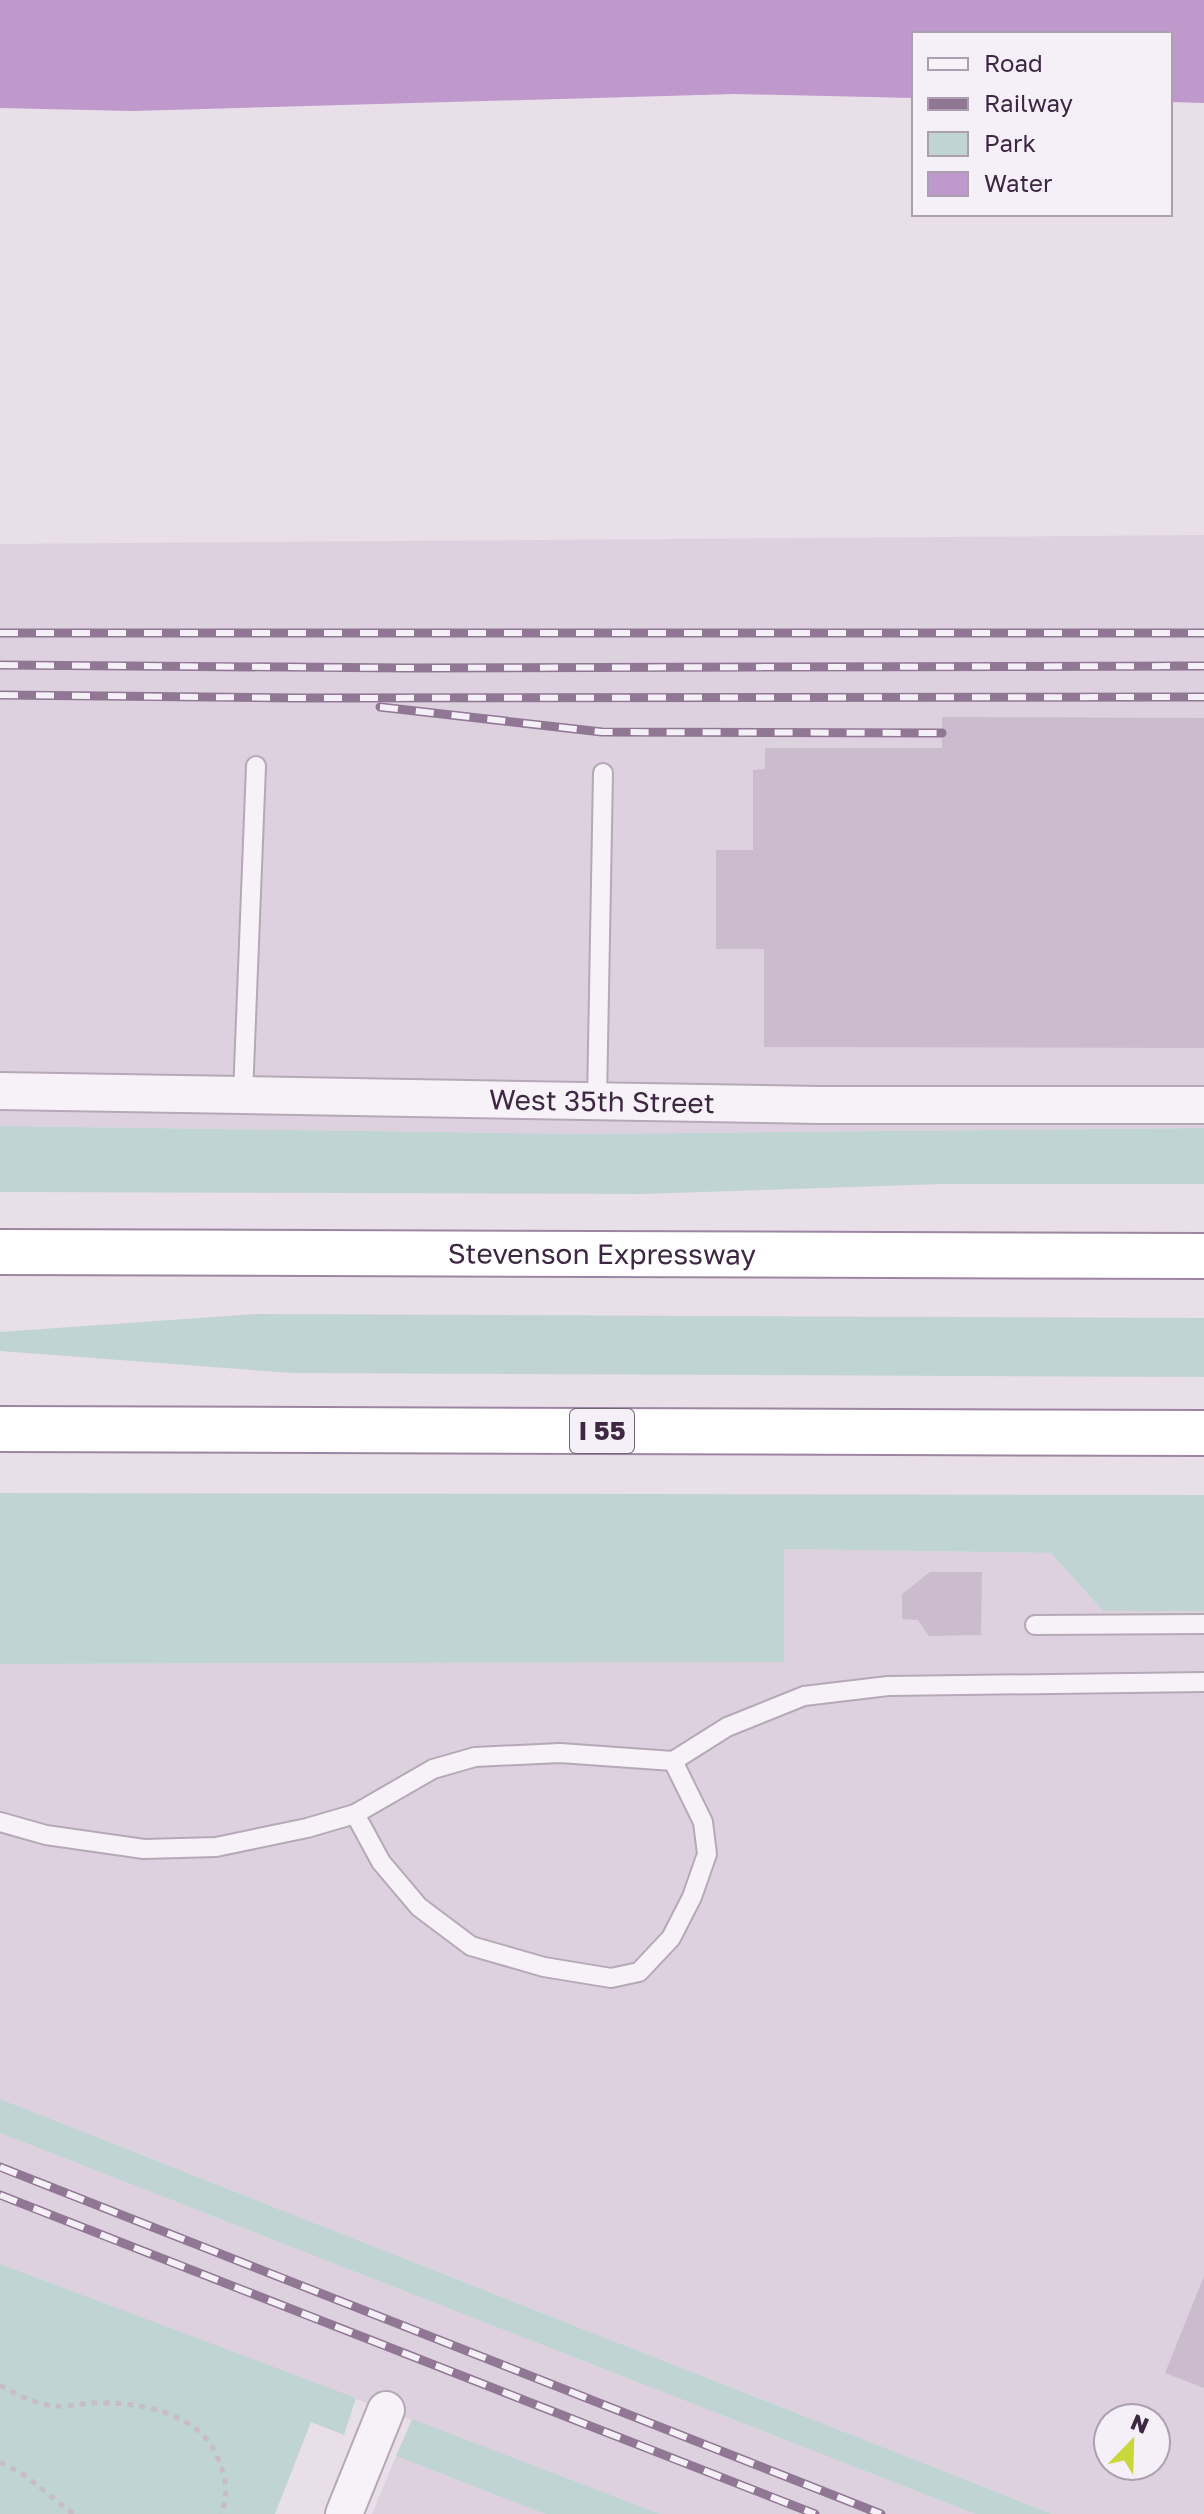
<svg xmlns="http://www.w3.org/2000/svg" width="1204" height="2514" font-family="'Golos Text',sans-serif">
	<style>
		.built { fill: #ddd1df; fill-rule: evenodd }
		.green { fill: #c0d4d4 }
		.water { fill: #bf98cc }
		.building { fill: #cabccd }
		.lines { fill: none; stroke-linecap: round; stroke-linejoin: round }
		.lane-casing { stroke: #b5a8b7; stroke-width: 22 }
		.street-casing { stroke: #b5a8b7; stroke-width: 40 }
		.highway-casing { stroke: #9d86a1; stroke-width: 48 }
		.path { stroke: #c7bdc8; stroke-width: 5; stroke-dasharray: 6 6; stroke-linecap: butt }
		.lane { stroke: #f7f2f7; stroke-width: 18 }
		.street { stroke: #f7f2f7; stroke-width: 36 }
		.highway { stroke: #fff; stroke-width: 44 }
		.rail-casing { stroke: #907894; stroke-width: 9 }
		.rail { stroke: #f5eff7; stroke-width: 6; stroke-dasharray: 18; stroke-linecap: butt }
		.labels { text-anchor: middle; stroke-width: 7; stroke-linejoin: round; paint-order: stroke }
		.shield { fill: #f5eff7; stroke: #756378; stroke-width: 2 }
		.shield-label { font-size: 26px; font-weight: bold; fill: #3e2742 }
		.street-label { font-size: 28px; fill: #3e2742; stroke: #f5eff7 }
	</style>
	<rect width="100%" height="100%" fill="#e8dfe9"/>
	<!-- built -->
	<g class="built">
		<path d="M1204,535V1128L580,1134L0,1126V544Z"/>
		<path d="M783,1549L1051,1553L1103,1611H1204V2514H1052L0,2099V1664L784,1662ZM1108,2418H1156V2466H1108Z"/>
		<path d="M0,2133L975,2514H660L0,2264Z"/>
		<path d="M396,2456L545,2514H372Z"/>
	</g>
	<!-- green -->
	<g class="green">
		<path d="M0,1126L580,1134L1204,1128V1184H942L642,1194L0,1192Z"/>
		<path d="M257,1314L1204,1318V1377L292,1373L0,1351V1332Z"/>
		<path d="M0,1493L1204,1495V1611H1103L1051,1553L784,1549V1662L0,1664Z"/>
		<path d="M0,2099L1052,2514H975L0,2133Z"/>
		<path d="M0,2264L356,2398L344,2435L311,2422L275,2514H0Z"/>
		<path d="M412,2419L660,2514H545L396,2456Z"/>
	</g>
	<!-- water -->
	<path class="water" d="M0,0H1204V103L1170,102V34H914V98L735,94L132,111L0,108Z"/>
	<!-- building -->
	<g class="building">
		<path d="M942,717L1204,718V1048L764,1047V949H716V850H753V770L765,769V748H942Z"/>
		<path d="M930,1572H982L981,1635L929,1636L918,1620L902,1619V1594Z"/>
		<path d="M1204,2276V2388L1165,2373Z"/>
	</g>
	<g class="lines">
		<!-- lane casing -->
		<g class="lane-casing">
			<g id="lane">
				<path d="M243,1095L256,766"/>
				<path d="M597,1101L603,773"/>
				<path d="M1035,1625L1204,1624"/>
				<path d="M355,1814L381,1862L419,1907L471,1946L544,1967L611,1978L639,1972L671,1938L692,1897L707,1854L703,1822L673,1761"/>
				<path d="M0,1822L46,1835L144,1849L216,1847L307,1828L355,1814L433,1769L475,1757L560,1753L673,1761L727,1727L804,1696L888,1686L1204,1682"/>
			</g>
		</g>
		<!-- street casing -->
		<g class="street-casing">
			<g id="street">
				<path id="s1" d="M0,1091L821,1105H1204"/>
				<path d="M344,2514L386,2410"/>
			</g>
		</g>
		<!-- highway casing -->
		<g class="highway-casing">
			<g id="highway">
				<path id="s2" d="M0,1252L1204,1256"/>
				<path d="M0,1429L1204,1433"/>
			</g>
		</g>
		<!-- path -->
		<g class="path">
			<path d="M0,2385C17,2395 37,2405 57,2406C69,2407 82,2403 94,2403C138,2401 203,2413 219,2461C226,2479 229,2495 221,2514"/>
			<path d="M0,2462L24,2475L73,2514"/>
		</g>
		<!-- lane -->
		<use href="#lane" class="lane"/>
		<!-- street -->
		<use href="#street" class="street"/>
		<!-- highway -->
		<use href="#highway" class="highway"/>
		<!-- rail casing -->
		<g class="rail-casing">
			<g id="rail">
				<path d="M0,633H1204"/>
				<path d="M0,665L408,668L1204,666"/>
				<path d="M0,695L297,698L1204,697"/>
				<path d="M380,707L602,732L942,733"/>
				<path d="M0,2167L881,2514"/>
				<path d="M0,2195L815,2514"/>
			</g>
		</g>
		<!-- rail -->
		<use href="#rail" class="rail"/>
	</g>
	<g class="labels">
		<!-- shield labels -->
		<rect class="shield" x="570" y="1409" width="64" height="44" rx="6"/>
		<g class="shield-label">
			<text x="602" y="1440">I 55</text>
		</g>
		<!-- street labels -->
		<g class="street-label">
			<text dy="10" stroke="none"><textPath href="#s1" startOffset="602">West 35th Street</textPath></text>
			<text dy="10" stroke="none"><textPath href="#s2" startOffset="602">Stevenson Expressway</textPath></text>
		</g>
	</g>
	<!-- legend -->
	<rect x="912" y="32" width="260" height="184" fill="#f5eff7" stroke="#ac9faf" stroke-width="2"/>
	<rect x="928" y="58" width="40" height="12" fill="#f7f2f7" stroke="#ac9faf" stroke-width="2"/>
	<text x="984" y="72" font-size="24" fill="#3e2742">Road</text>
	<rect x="928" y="98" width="40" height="12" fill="#907894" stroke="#ac9faf" stroke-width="2"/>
	<text x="984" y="112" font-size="24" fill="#3e2742">Railway</text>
	<rect x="928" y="132" width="40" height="24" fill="#c0d4d4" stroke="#ac9faf" stroke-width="2"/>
	<text x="984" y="152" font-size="24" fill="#3e2742">Park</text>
	<rect x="928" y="172" width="40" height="24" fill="#bf98cc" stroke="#ac9faf" stroke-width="2"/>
	<text x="984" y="192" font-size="24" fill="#3e2742">Water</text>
	<!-- north arrow -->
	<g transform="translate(1132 2442) rotate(23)"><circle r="38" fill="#f5eff7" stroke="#ac9faf" stroke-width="2"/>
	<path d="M0-6L14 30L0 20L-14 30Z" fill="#c9d73c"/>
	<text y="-12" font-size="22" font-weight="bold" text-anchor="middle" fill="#3e2742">N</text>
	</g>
</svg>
